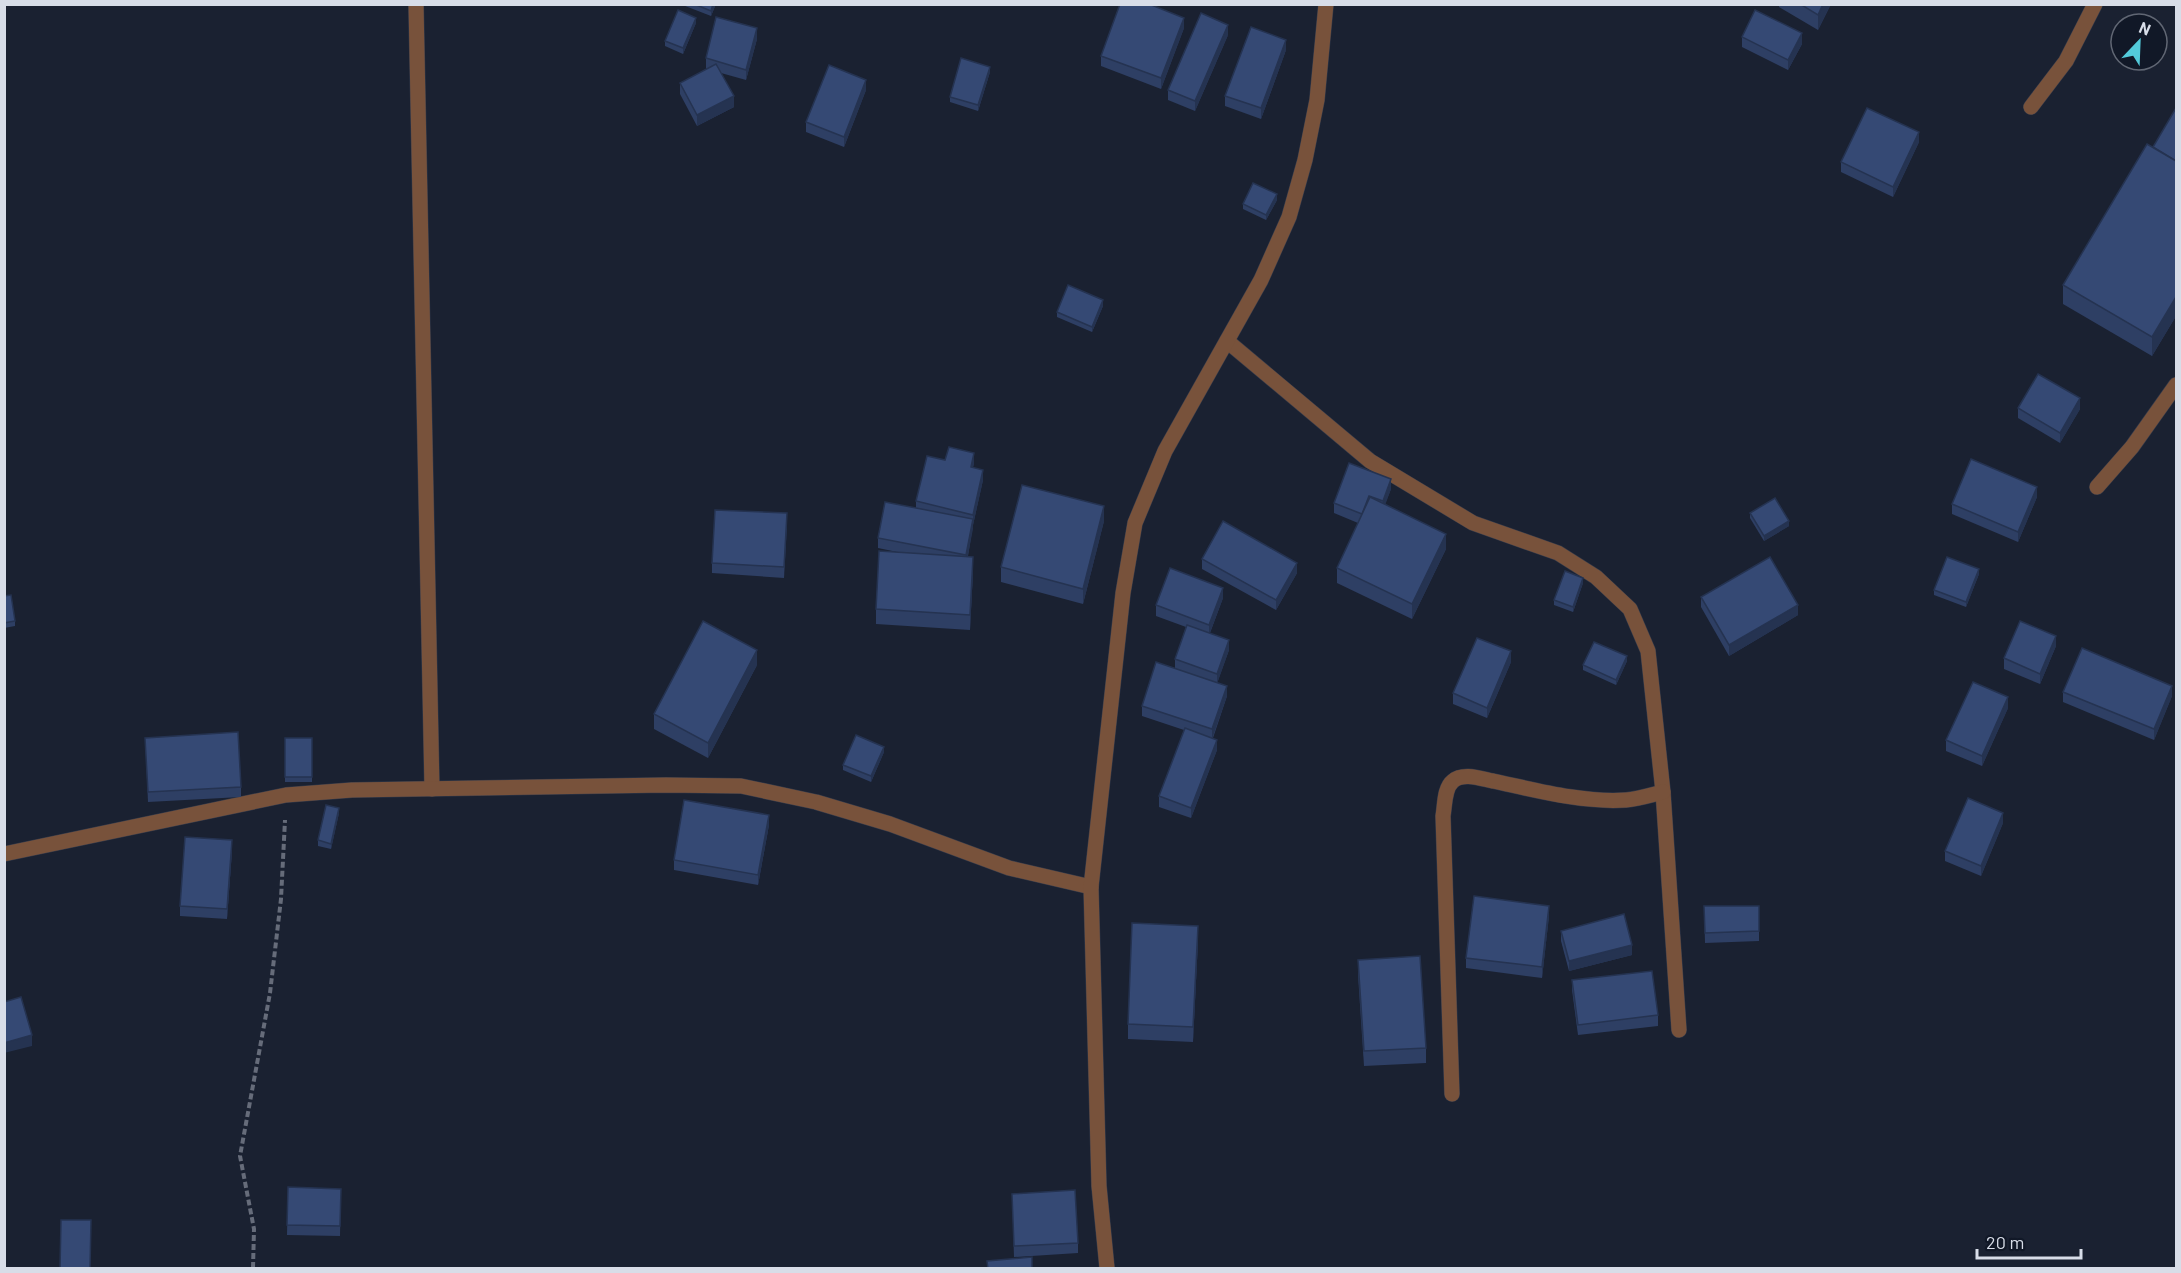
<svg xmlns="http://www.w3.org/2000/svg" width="2181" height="1273" font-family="Barlow,sans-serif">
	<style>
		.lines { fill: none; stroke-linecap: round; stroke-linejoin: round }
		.minor-casing { stroke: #353b4b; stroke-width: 16 }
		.path { stroke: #666c7a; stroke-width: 4; stroke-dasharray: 6 3; stroke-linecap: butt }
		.minor { stroke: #78523b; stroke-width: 15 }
		.wall { fill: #2e3f64 }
		.shaded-wall { fill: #253351 }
		.building { fill: #354974; stroke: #253351; stroke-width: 1.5 }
	</style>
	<rect width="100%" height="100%" fill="#1a2131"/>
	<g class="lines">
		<!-- minor casing -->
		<g class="minor-casing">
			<g id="minor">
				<path d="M416,4L432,789"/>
				<path d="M2031,107L2066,61L2095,4"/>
				<path d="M1227,341L1370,461L1473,523L1558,553L1596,577L1630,609L1648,651L1663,792L1679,1030"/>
				<path d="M2097,487L2132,447L2176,385"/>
				<path d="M4,854L286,795L352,790L666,785L741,786L816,802L890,824L1009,868L1091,887"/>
				<path d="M1452,1094L1443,816C1445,805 1444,788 1453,781C1463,772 1482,779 1493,781C1535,790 1583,803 1626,800C1638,799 1651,795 1663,792"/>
				<path d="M1107,1268L1099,1186L1091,887L1123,593L1135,523L1165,451L1261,280L1289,217L1305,160L1317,100L1326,4"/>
			</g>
		</g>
		<!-- path -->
		<path class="path" d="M253,1268L254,1229L240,1156L270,993L281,899L285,820"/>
		<!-- minor -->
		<use href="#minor" class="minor"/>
	</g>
	<!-- wall -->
	<g class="wall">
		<path d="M680,4H716L711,16Z"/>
		<path d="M1779,4H1831L1818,30L1779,7Z"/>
		<path d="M696,23L683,54L665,46V41Z"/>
		<path d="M1184,28L1161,89L1101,66V56Z"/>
		<path d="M1228,35L1195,111L1168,100V90Z"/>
		<path d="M1742,37L1802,44L1788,70L1742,47Z"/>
		<path d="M757,39L746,80L721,73L734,107L697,126L680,94V83L707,69L706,68V58Z"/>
		<path d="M1286,50L1261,119L1225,106V96Z"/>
		<path d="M990,72L978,111L950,102V97Z"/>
		<path d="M866,90L844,147L806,132V122Z"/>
		<path d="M2176,108V316L2152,356L2063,304V285L2153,147Z"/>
		<path d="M1919,142L1893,197L1841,172V162Z"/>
		<path d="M1277,200L1266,220L1243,209V204Z"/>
		<path d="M1103,306L1092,332L1057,317V312Z"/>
		<path d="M2018,408L2080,409L2060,443L2018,418Z"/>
		<path d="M945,460L974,463L973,467L983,480L973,525L968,556L973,572L970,630L876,624V609L902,553L878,548V538L916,508V501Z"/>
		<path d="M1391,489L1385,504L1446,549L1412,619L1337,583V568L1358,523L1334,513V503Z"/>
		<path d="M2037,497L2018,542L1952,514V504Z"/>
		<path d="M1750,513L1789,526L1764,541L1750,518Z"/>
		<path d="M1104,521L1083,604L1001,582V567Z"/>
		<path d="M787,524L784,578L712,573V563Z"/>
		<path d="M1202,559L1297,573L1276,610L1202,569Z"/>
		<path d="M1979,574L1966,607L1934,595V590Z"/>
		<path d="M1583,583L1573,612L1554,605V600Z"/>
		<path d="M4,596L15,621V626L4,628Z"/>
		<path d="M1701,597L1798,615L1729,656L1701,607Z"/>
		<path d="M1223,598L1210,633L1229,650L1217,683L1227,696L1213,738L1217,750L1191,818L1159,807V796L1184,730L1142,716V706L1175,669V659L1186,627L1156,616V605Z"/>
		<path d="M2056,646L2040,684L2004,669V658Z"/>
		<path d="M1627,661L1616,685L1583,670V665Z"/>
		<path d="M1511,662L1487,718L1453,704V693Z"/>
		<path d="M757,665L708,758L654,729V714Z"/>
		<path d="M2063,692L2172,696L2154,740L2063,702Z"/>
		<path d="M2008,708L1982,766L1946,751V740Z"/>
		<path d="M145,738L241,787V797L148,802Z"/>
		<rect x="285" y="738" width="27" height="44"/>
		<path d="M884,752L871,782L843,770V765Z"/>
		<path d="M339,813L331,849L318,846V840Z"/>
		<path d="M2003,823L1981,876L1945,861V851Z"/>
		<path d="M769,825L758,885L674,870V860Z"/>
		<path d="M232,851L227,919L180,916V906Z"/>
		<path d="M1704,906H1759V941L1705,943Z"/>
		<path d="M1549,916L1542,978L1466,968V958Z"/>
		<path d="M1561,931L1632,955L1569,971L1561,941Z"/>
		<path d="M1198,941L1193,1042L1128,1039V1024Z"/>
		<path d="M1358,960L1426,1048V1063L1364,1066L1358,975Z"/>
		<path d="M1572,980L1658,1015V1026L1578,1035L1572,990Z"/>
		<path d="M288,1187L341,1189L340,1236L287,1235Z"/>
		<path d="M1012,1194L1078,1243V1253L1014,1257Z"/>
	</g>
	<!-- shaded-wall -->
	<g class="shaded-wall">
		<path d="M713,4H716L711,16V11Z"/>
		<path d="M1823,4H1831L1818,30V15Z"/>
		<path d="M696,18V23L683,54V48Z"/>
		<path d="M1184,18V28L1161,89V78Z"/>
		<path d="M1228,25V35L1195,111V101Z"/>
		<path d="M757,28V39L746,80V70Z"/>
		<path d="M1802,33V44L1788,70V60Z"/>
		<path d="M1286,40V50L1261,119V108Z"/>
		<path d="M990,67V72L978,111V105Z"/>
		<path d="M866,80V90L844,147V137Z"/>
		<path d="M734,96V107L697,126V115Z"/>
		<path d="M1919,132V142L1893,197V187Z"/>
		<path d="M1277,194V200L1266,220V215Z"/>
		<path d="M2176,297V316L2152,356V337Z"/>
		<path d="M1103,300V306L1092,332V327Z"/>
		<path d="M2080,398V409L2060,443V433Z"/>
		<path d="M974,453V463L971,477V467Z"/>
		<path d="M983,470V480L973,525V529L966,565V555L973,519V515Z"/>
		<path d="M1391,479V489L1383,511V501Z"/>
		<path d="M2037,487V497L2018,542V532Z"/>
		<path d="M1104,506V521L1083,604V589Z"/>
		<path d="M1789,521V526L1764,541V536Z"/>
		<path d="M1446,534V549L1412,619V604Z"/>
		<path d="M973,557V572L970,630V615Z"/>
		<path d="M1297,563V573L1276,610V600Z"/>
		<path d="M1979,569V574L1966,607V602Z"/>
		<path d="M1583,578V583L1573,612V607Z"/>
		<path d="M1223,588V598L1209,635V625Z"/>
		<path d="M1798,605V615L1729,656V645Z"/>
		<path d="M2056,636V646L2040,684V674Z"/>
		<path d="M1229,640V650L1217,684V674Z"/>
		<path d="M757,650V665L708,758V743Z"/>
		<path d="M1511,651V662L1487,718V708Z"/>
		<path d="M1627,656V661L1616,685V680Z"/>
		<path d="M1227,686V696L1212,739V729Z"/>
		<path d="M2172,686V696L2154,740V729Z"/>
		<path d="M2008,697V708L1982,766V756Z"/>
		<path d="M1217,740V750L1191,818V808Z"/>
		<path d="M884,747V752L871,782V776Z"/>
		<path d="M339,808V813L331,849V844Z"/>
		<path d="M2003,813V823L1981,876V866Z"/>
		<path d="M769,815V825L758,885V875Z"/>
		<path d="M232,840V851L227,919V909Z"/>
		<path d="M1549,906V916L1542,978V967Z"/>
		<path d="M1198,926V941L1193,1042V1027Z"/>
		<path d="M1632,945V955L1569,971V961Z"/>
		<path d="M32,1035V1046L4,1053V1043Z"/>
	</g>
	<!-- building -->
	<g class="building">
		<path d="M694,4H713L711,11Z"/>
		<path d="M1120,4H1149L1184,18L1161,78L1101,56Z"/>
		<path d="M1800,4H1823L1818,15Z"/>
		<path d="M678,10L696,18L683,48L665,41Z"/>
		<path d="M1755,10L1802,33L1788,60L1742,37Z"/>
		<path d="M1201,13L1228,25L1195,101L1168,90Z"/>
		<path d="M716,17L757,28L746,70L706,58Z"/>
		<path d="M1251,27L1286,40L1261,108L1225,96Z"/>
		<path d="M961,58L990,67L978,105L950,97Z"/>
		<path d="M716,64L734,96L697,115L680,83Z"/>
		<path d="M829,65L866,80L844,137L806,122Z"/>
		<path d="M1867,108L1919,132L1893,187L1841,162Z"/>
		<path d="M2176,108V161L2153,147Z"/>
		<path d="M2147,144L2176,161V297L2152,337L2063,285Z"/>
		<path d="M1253,183L1277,194L1266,215L1243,204Z"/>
		<path d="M1068,285L1103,300L1092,327L1057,312Z"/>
		<path d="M2038,374L2080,398L2060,433L2018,408Z"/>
		<path d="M949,447L974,453L971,467L983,470L973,515L916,501L927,456L945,460Z"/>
		<path d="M1971,459L2037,487L2018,532L1952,504Z"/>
		<path d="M1349,463L1391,479L1383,501L1369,496L1362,514L1334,503Z"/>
		<path d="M1022,485L1104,506L1083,589L1001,567Z"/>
		<path d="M1370,497L1446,534L1412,604L1337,568Z"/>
		<path d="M1775,498L1789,521L1764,536L1750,513Z"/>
		<path d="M885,502L973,519L966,555L878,538Z"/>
		<path d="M715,510L787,513L784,567L712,563Z"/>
		<path d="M1223,521L1297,563L1276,600L1202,559Z"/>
		<path d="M879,551L973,557L970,615L876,609Z"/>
		<path d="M1770,557L1798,605L1729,645L1701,597Z"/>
		<path d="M1947,557L1979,569L1966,602L1934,590Z"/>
		<path d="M1170,568L1223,588L1209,625L1156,605Z"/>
		<path d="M1565,571L1583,578L1573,607L1554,600Z"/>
		<path d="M11,595L15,621L4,623V596Z"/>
		<path d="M703,621L757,650L708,743L654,714Z"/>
		<path d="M2020,621L2056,636L2040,674L2004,658Z"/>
		<path d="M1187,625L1229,640L1217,674L1175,659Z"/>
		<path d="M1477,638L1511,651L1487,708L1453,693Z"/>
		<path d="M1594,642L1627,656L1616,680L1583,665Z"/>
		<path d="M2082,648L2172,686L2154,729L2063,692Z"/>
		<path d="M1156,662L1227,686L1212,729L1142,706Z"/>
		<path d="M1973,682L2008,697L1982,756L1946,740Z"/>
		<path d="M1185,728L1217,740L1191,808L1159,796Z"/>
		<path d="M238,732L241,787L148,792L145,738Z"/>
		<path d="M856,735L884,747L871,776L843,765Z"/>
		<rect x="285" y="738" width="27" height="39"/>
		<path d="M1968,798L2003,813L1981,866L1945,851Z"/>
		<path d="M684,800L769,815L758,875L674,860Z"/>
		<path d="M326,805L339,808L331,844L318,840Z"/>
		<path d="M185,837L232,840L227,909L180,906Z"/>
		<path d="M1474,896L1549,906L1542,967L1466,958Z"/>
		<path d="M1704,906H1759V931L1705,933Z"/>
		<path d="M1624,914L1632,945L1569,961L1561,931Z"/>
		<path d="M1132,923L1198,926L1193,1027L1128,1024Z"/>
		<path d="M1420,956L1426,1048L1364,1051L1358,960Z"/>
		<path d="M1652,971L1658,1015L1578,1025L1572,980Z"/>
		<path d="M21,997L32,1035L4,1043V1002Z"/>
		<path d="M288,1187L341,1189L340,1226L287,1225Z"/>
		<path d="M1075,1190L1078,1243L1014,1246L1012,1194Z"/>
		<path d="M61,1220H91L90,1269H60Z"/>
		<path d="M1032,1257V1269H988L987,1261Z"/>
	</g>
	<!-- border -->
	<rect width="2181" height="1273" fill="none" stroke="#d8dde8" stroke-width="12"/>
	<!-- north arrow -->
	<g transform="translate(2139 42) rotate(23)"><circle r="28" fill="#111827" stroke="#616774" stroke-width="1.5"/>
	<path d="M0-4.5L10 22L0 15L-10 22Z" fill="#53cbdb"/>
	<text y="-9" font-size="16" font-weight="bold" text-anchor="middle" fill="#d8dde8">N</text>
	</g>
	<!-- scale -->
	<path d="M1977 1249v9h104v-9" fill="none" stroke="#d8dde8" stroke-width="3"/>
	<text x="1986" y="1249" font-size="18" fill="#d8dde8" stroke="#111827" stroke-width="4.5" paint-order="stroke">20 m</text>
</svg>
